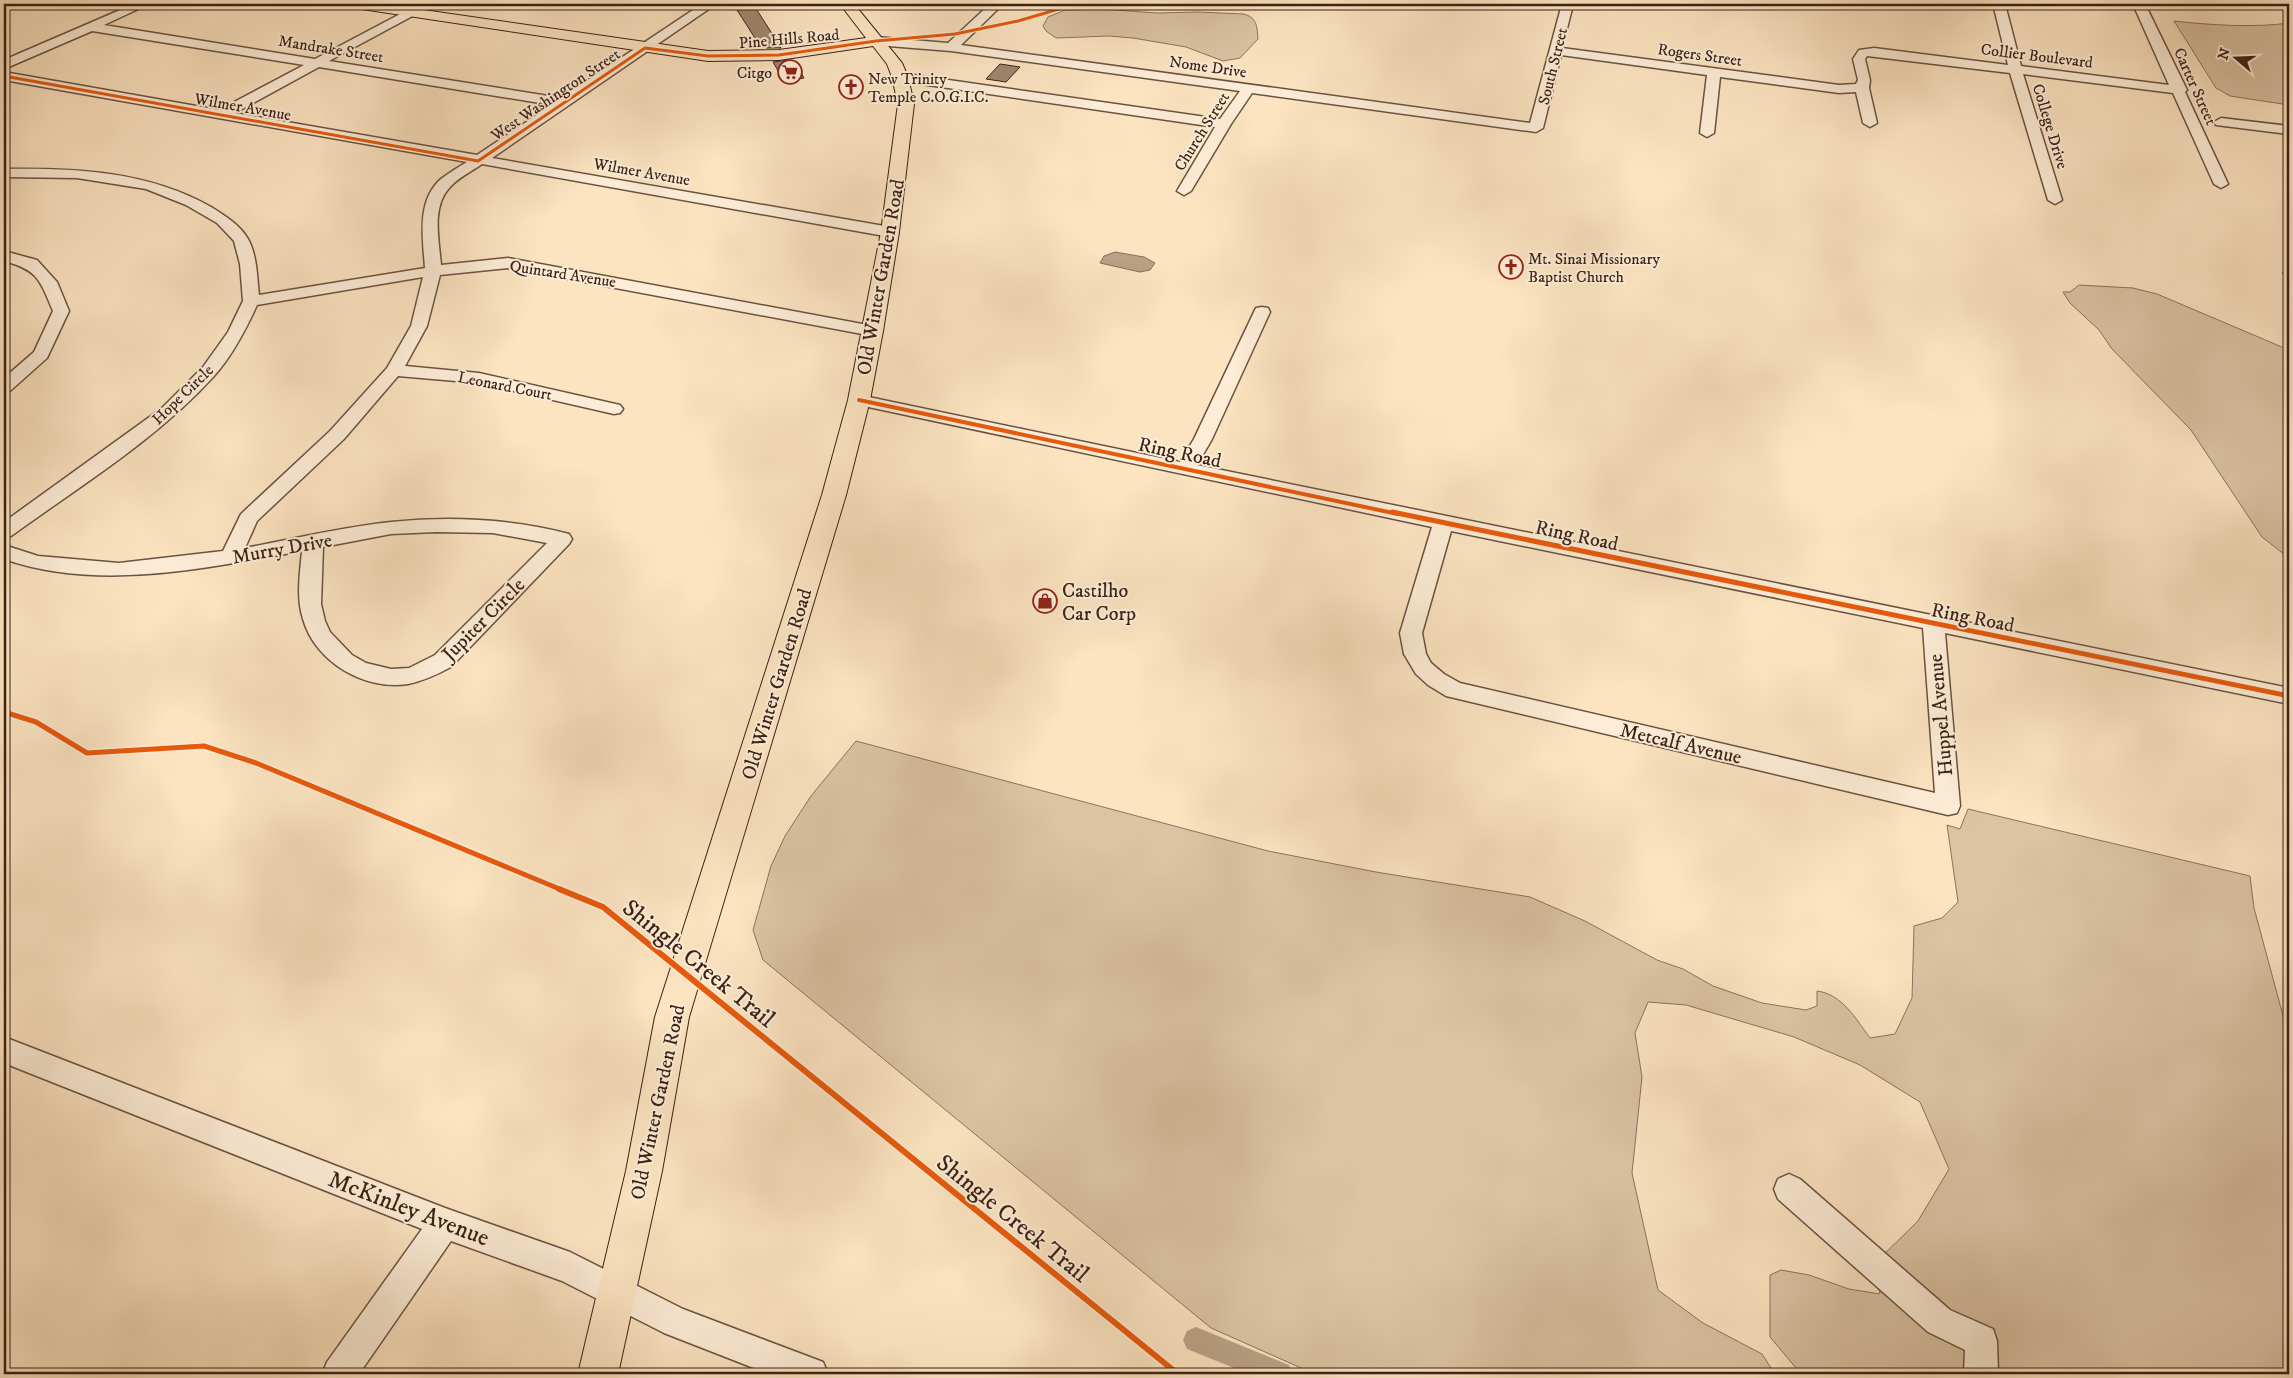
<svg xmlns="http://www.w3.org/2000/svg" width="2293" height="1378" font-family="'IM FELL DW Pica',serif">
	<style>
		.green { fill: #dbc3a4; stroke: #8b725c }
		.water { fill: #baa287; stroke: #876e59 }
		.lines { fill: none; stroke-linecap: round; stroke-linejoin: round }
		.stream { stroke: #876e59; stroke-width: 4 }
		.canal { fill: #baa287; fill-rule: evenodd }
		.building { fill: #9f866e; stroke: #3b2115 }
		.minor-casing { stroke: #6b5240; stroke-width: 3 }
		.major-casing { stroke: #3b2115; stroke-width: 2 }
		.minor { fill: #fdedd7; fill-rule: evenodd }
		.major { fill: #fce4c1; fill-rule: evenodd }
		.cycleway-far3-casing { stroke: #fdedd7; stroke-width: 5 }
		.cycleway-far2-casing { stroke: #fdedd7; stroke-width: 6 }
		.cycleway-far1-casing { stroke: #fdedd7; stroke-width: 8 }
		.cycleway-casing { stroke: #fdedd7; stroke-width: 9 }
		.cycleway-far3 { stroke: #e8590c; stroke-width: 3 }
		.cycleway-far2 { stroke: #e8590c; stroke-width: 4 }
		.cycleway-far1 { stroke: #e8590c; stroke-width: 5 }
		.cycleway { stroke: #e8590c; stroke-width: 6 }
		.labels { text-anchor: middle; stroke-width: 4; stroke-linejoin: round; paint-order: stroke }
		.far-street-label { font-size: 16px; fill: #3b2115; stroke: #fdedd7 }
		.far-poi-label { font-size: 16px; fill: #3b2115; stroke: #fdedd7; text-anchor: start }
		.street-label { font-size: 20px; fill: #3b2115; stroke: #fdedd7 }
		.poi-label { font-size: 20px; fill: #3b2115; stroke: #fdedd7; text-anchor: start }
		.near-street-label { font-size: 24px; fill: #3b2115; stroke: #fdedd7 }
	</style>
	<rect width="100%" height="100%" fill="#fce4c1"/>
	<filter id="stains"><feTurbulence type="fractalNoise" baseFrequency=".004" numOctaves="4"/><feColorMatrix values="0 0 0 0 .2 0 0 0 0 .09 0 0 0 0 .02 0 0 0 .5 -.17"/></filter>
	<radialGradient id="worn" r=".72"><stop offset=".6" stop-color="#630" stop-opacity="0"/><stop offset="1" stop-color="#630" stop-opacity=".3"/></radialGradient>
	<!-- green -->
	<g class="green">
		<path d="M1102,9L1157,13L1198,12L1243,14C1257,17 1257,26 1258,39L1240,58L1223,61L1186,47L1133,38L1109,36L1056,38L1046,31L1043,26L1048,17L1065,10Z"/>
		<path d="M2174,21C2209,25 2255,28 2289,23V105L2230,96L2216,88Z"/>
		<path d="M2079,285L2133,288L2157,294L2289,350V558L2262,537L2191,430L2112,349L2099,330L2070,303L2063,292H2070Z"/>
		<path d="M856,741L1268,851L1376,872L1530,897L1585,921L1657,960L1683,969L1713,986L1762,1003L1806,1010L1817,1006V991C1842,994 1856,1019 1870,1038L1895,1034L1912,998L1914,926L1942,918L1958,902L1947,825L1960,829L1968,809L2250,876L2254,908L2289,1038V1374H1801L1770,1337V1275L1781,1270L1809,1275L1849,1289L1880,1294L1873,1265L1918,1221L1949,1169L1920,1102L1860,1065L1794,1037L1686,1005L1648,1002L1635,1033L1642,1077L1632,1173L1658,1290L1703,1323L1762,1354L1775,1374H1317L1301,1368L1211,1328L763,960L753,930L771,866L785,836L811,796Z"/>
	</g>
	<!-- water -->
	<path class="water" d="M1115,252L1144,257L1155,263L1150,270L1140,272L1100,263L1104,256Z"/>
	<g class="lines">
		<!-- stream -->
		<path class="stream" d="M2284,273L2289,283"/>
		<!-- canal -->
		<path class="canal" d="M1196,1327L1289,1365L1293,1374H1249L1187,1349L1183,1340L1187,1331Z"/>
	</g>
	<!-- building -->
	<g class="building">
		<path d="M755,7L771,32L781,48H766L764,45L760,46L737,10Z"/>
		<path d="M789,60L791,64H796L804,78L784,81L773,62Z"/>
		<path d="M1000,64L1020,67L1006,82L986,79Z"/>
	</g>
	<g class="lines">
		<!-- minor casing -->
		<g class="minor-casing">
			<g id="minor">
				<path d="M134,4H149L104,25L315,59L419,4H433L431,6L329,61L561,98L702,4H716L492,158L890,227L895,229L898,232L895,235L890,237L482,164C472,171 458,178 450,187C431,207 439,240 441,265L508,258L873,326L879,327L881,331L879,335L873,336L508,268L440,275L427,326L405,366L479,373L620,405L623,409L620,413L614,414L479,383L398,376L344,439L257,521L245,548C293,539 343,527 391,522C450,516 512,519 569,534L572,539L569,544L451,667C438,674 423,681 408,684C365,691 315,662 303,619C296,597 300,573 302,551C206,568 99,592 4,559V545L38,556L119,563L223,551L241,514L330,431L387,368L411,326L423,277L257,305C246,329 232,356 214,376C156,440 80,486 11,536L4,537V522L162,408L203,367L228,332L243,301L240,264L234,241L217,223L186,205L146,189L77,178L4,177V169C75,168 148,171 211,207C224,215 240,225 248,239C257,255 257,277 259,295L425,268C423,239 416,201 441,179C449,173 458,167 467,162L4,80V72L219,110L304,65L92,31L4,69V60ZM319,67L552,105L477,155L235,113ZM436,532L493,533L547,543L435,655L409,668L391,669L366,663L352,655L330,632L325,621L321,604L323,547L391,534Z"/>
				<path d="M990,4H1003L961,45L1530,123L1562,4L1573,5L1562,48L1839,85L1856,84L1858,80L1853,59L1859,50L1874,48L2008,65L1993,4H2005L2021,66L2169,85L2133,4H2145L2187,90L2185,92L2228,184L2221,188L2214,184L2173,93L2023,74L2062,200L2055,204L2048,200L2010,73L1867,56L1865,59L1870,80L1869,88L1877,123L1870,127L1863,123L1856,92L1839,93L1720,77L1714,133L1707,137L1700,133L1707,75L1561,55L1543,128L1536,132L1252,93L1231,124L1191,191L1184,195L1177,191L1215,127L900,81L894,77L900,73L1220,119L1240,91L951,51L876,45L870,41L876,37L948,43Z"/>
				<path d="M2221,118L2289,126V134L2216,125L2214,122Z"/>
				<path d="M4,251L37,260L57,282L69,311L47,358L10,391L4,392V378L34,352L53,311C40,280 38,270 4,261Z"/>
				<path d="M1262,307L1268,308L1270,312L1212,439L1197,465L2289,688V704L1945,633L1960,806L1957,813L1948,815L1446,696L1428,685L1416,674L1404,654L1400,633L1432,527L859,405L853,404L850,400L853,396L859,395L1180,462L1194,439L1254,312L1256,308ZM1451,531L1923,628L1935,793L1460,683L1444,674L1431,663L1426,654L1422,633Z"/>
				<path d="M4,1037L445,1208L570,1252L683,1309L823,1362L828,1374H769L664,1333L562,1281L451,1241L359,1374H322L327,1362L422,1229L4,1063Z"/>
				<path d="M1789,1174L1800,1179L1950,1310L1993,1329L1997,1341L1998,1374H1964L1965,1350L1928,1332L1778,1199L1774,1189L1778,1179Z"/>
			</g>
		</g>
		<!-- major casing -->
		<g class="major-casing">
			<path id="major" d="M348,4H382L708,51L779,50L866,38L840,4H854L902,63L908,77L914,104L899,232L883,331L870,400L846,495L689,1017L662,1171L618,1374H578L626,1171L655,1017L822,495L848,400L881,232L898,104L892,77L887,64L873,46L779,60L708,61L355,8Z"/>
		</g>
		<!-- minor -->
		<use href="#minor" class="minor"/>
		<!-- major -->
		<use href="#major" class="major"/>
		<!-- cycleway-far3 casing -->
		<g class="cycleway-far3-casing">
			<path id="cycleway-far3" d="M4,76L478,161L645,48L708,56L779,55L876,41L955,34L1018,21L1076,4"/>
		</g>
		<!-- cycleway-far2 casing -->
		<g class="cycleway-far2-casing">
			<path id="cycleway-far2" d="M859,400L1398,514"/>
		</g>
		<!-- cycleway-far1 casing -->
		<g class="cycleway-far1-casing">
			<g id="cycleway-far1">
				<path d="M1392,512L2289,696"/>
				<path d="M4,712L36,722L87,753L204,746L256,763L562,890"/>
			</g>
		</g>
		<!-- cycleway casing -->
		<g class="cycleway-casing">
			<path id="cycleway" d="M559,889L603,907L1178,1374"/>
		</g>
		<!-- cycleway-far3 -->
		<use href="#cycleway-far3" class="cycleway-far3"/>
		<!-- cycleway-far2 -->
		<use href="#cycleway-far2" class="cycleway-far2"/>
		<!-- cycleway-far1 -->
		<use href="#cycleway-far1" class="cycleway-far1"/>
		<!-- cycleway -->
		<use href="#cycleway" class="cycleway"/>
	</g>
	<!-- icons -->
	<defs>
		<g id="supermarket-ring" transform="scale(1.25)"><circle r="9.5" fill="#fdedd7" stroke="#8f2418" stroke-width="1.5"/><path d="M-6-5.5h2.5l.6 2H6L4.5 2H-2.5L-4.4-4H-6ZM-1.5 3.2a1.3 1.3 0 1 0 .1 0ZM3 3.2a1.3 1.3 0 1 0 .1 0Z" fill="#8f2418"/></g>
		<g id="church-ring" transform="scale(1.25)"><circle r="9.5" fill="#fdedd7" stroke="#8f2418" stroke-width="1.5"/><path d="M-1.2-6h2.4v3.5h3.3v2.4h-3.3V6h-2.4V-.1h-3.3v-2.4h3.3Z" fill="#8f2418"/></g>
		<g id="shop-ring" transform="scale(1.25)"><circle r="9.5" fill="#fdedd7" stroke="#8f2418" stroke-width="1.5"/><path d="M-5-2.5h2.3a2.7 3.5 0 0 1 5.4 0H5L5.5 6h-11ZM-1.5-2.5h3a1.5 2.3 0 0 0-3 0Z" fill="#8f2418"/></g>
	</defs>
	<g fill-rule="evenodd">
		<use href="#supermarket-ring" x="790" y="72"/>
		<use href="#church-ring" x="851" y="87"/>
		<use href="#church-ring" x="1511" y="267"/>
		<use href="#shop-ring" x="1045" y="601"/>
	</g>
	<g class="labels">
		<!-- far-street labels -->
		<g class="far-street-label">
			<text transform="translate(789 38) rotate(-5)" y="6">Pine Hills Road</text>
			<text transform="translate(331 48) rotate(9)" y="6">Mandrake Street</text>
			<text transform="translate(1700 54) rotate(8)" y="6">Rogers Street</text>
			<text transform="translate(2037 55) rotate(7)" y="6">Collier Boulevard</text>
			<text transform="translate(1208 66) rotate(8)" y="6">Nome Drive</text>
			<text transform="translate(1552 66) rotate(-76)" y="6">South Street</text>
			<text transform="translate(2196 86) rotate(66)" y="6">Carter Street</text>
			<text transform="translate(555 94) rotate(-34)" y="6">West Washington Street</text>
			<text transform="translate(243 106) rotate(10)" y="6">Wilmer Avenue</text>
			<text transform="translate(2051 126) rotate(73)" y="6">College Drive</text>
			<text transform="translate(1201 131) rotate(-58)" y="6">Church Street</text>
			<text transform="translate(642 171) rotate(10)" y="6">Wilmer Avenue</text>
			<text transform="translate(563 273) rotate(9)" y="6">Quintard Avenue</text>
			<text transform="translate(505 385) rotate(11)" y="6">Leonard Court</text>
			<text transform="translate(182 394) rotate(-44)" y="6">Hope Circle</text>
		</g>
		<!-- far-poi labels -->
		<g class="far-poi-label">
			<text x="772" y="78" text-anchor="end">Citgo</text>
			<text x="868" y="84">New Trinity<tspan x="868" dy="18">Temple C.O.G.I.C.</tspan></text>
			<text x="1528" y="264">Mt. Sinai Missionary<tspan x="1528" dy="18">Baptist Church</tspan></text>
		</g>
		<!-- street labels -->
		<g class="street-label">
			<text transform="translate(880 277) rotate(-80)" y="7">Old Winter Garden Road</text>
			<text transform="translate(1180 452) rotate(12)" y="7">Ring Road</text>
			<text transform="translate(1577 535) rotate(12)" y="7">Ring Road</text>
			<text transform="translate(282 548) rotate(-10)" y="7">Murry Drive</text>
			<text transform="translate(1973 617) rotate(11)" y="7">Ring Road</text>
			<text transform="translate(483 619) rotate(-45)" y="7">Jupiter Circle</text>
			<text transform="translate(776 684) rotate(-73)" y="7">Old Winter Garden Road</text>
			<text transform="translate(1940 715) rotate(-95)" y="7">Huppel Avenue</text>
			<text transform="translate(1681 743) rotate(13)" y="7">Metcalf Avenue</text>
			<text transform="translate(657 1102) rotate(-78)" y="7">Old Winter Garden Road</text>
		</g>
		<!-- poi labels -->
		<g class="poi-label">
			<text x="1062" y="597">Castilho<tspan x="1062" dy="23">Car Corp</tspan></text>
		</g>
		<!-- near-street labels -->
		<g class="near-street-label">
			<text transform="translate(699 963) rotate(39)" y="8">Shingle Creek Trail</text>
			<text transform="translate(409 1208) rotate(21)" y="8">McKinley Avenue</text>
			<text transform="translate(1013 1218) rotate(39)" y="8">Shingle Creek Trail</text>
		</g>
	</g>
	<!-- margin -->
	<rect width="2293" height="1378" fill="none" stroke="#fce4c1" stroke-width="20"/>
	<rect x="5" y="5" width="2283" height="1368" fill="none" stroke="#3b2115" stroke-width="2.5"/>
	<rect x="10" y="10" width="2273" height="1358" fill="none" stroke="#3b2115"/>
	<!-- north arrow -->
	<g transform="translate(2236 58) rotate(289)" stroke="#fdedd7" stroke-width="4" paint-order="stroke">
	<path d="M0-4L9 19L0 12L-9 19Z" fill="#3b2115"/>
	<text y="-8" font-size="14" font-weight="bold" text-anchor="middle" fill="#3b2115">N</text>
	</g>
	<rect width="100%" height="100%" filter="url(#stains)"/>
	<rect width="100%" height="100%" fill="url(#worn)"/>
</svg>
